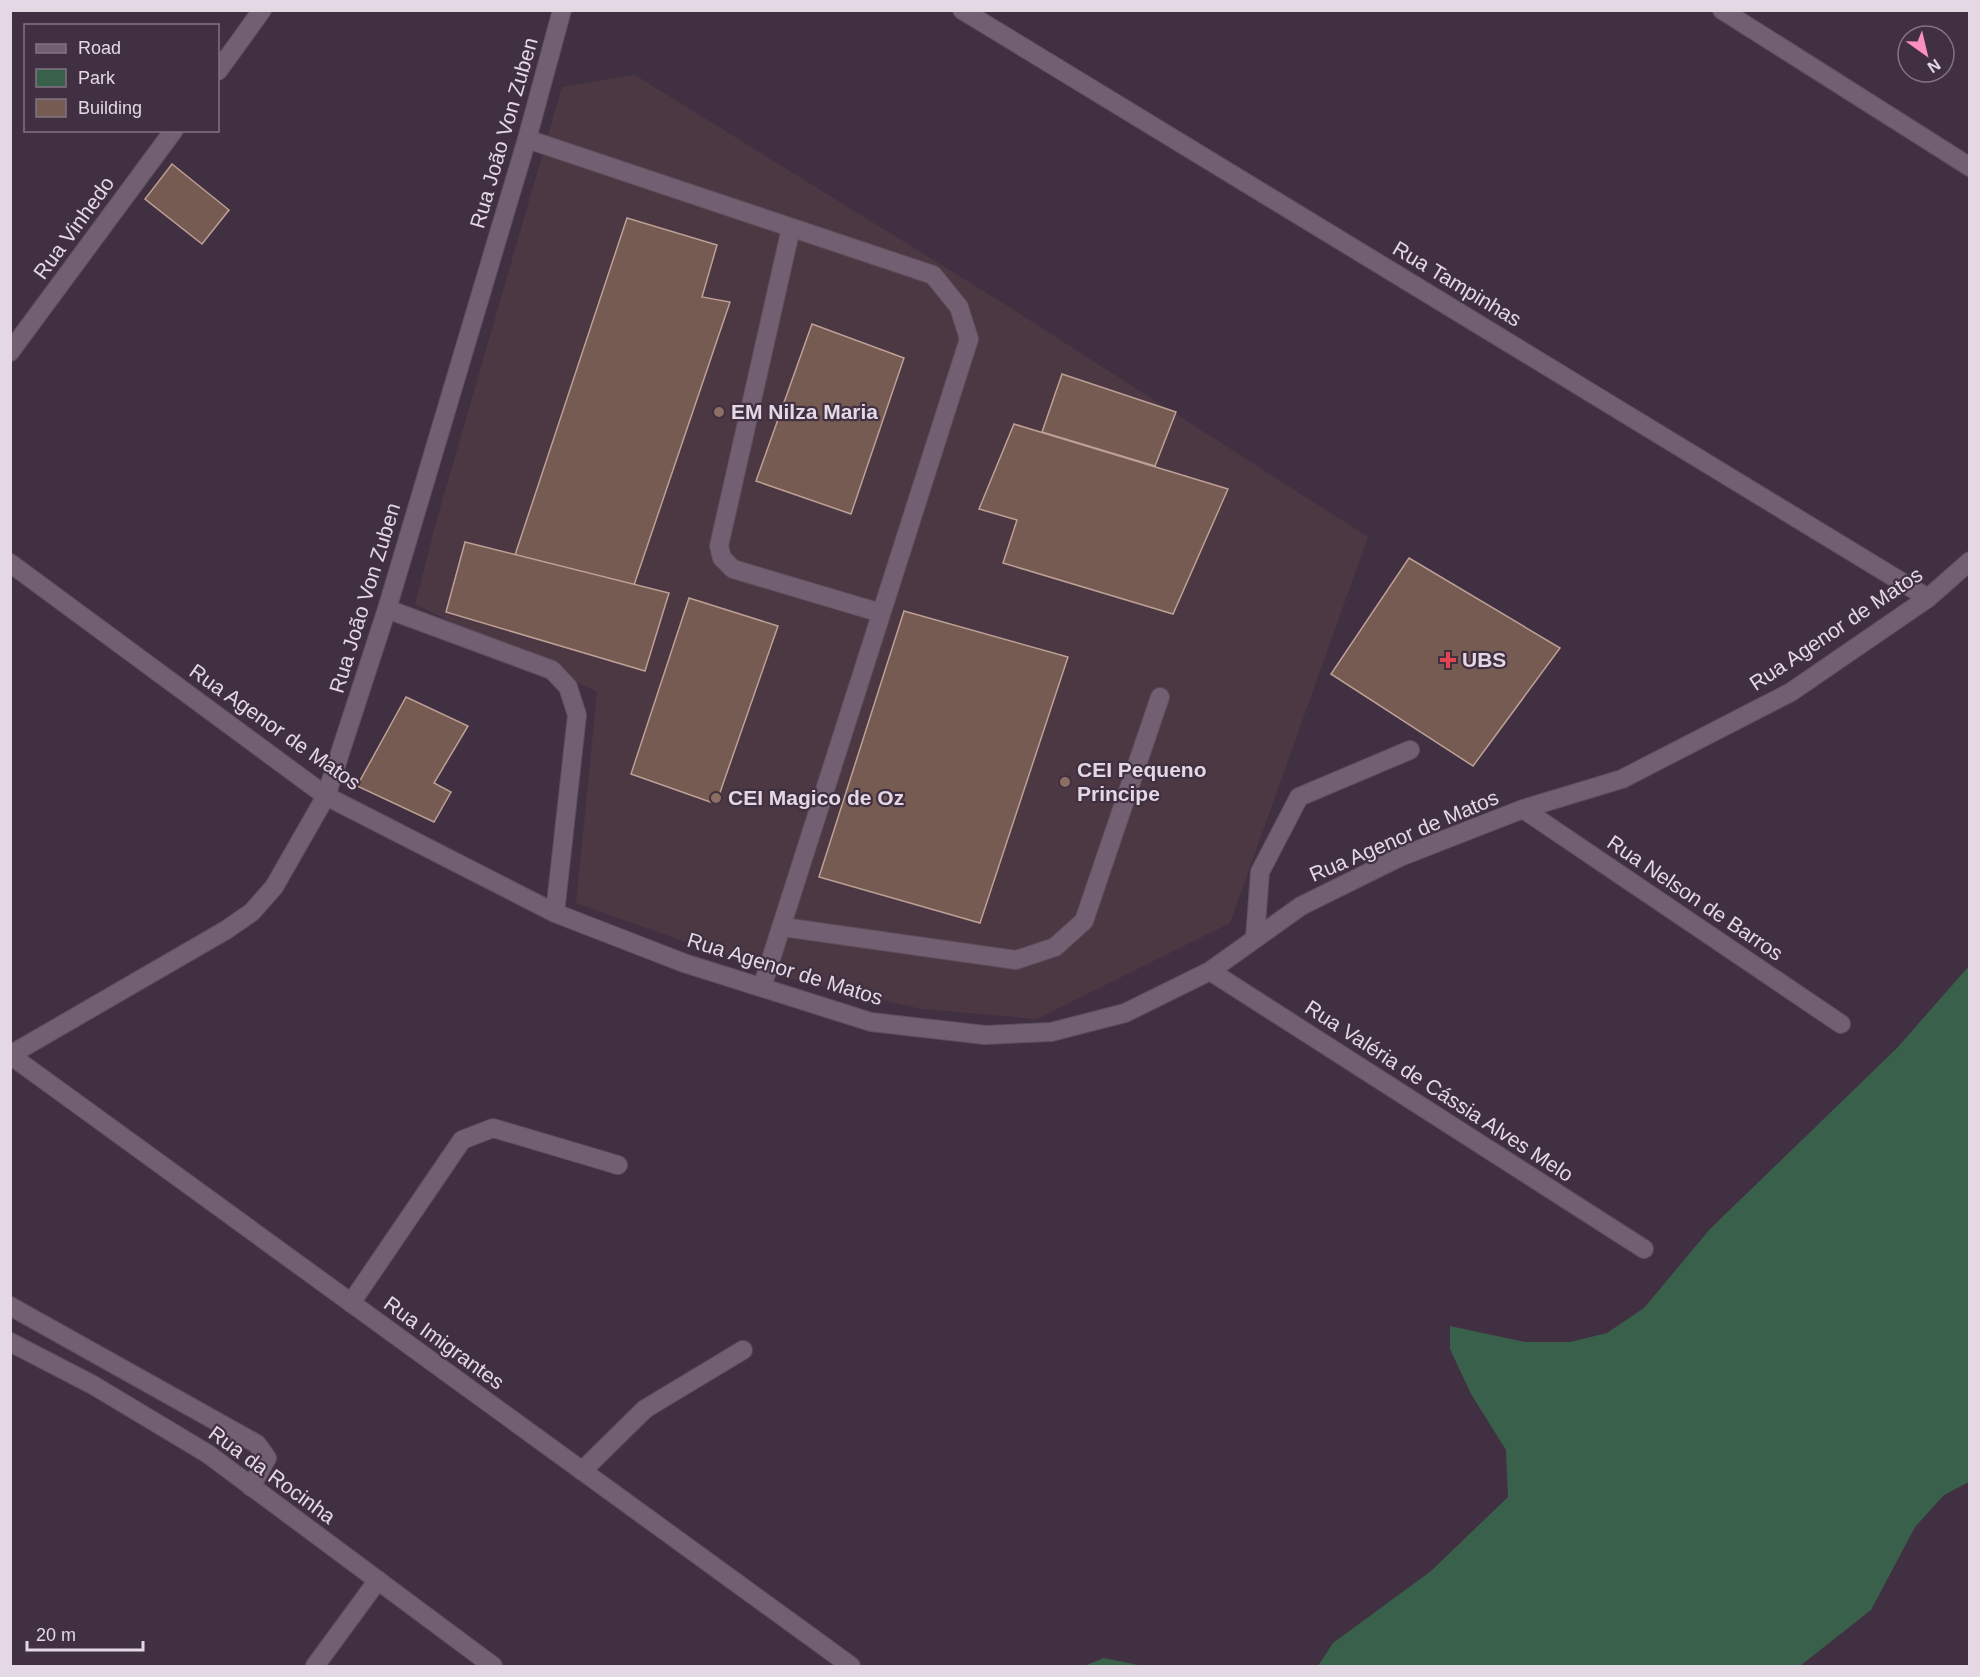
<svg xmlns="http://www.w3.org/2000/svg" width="1980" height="1677" font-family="Arial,sans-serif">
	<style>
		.education { fill: #4b3842 }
		.green { fill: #38604b }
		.building { fill: #755b51; stroke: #bda096; stroke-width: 1.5 }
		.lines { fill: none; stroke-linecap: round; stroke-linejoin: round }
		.minor-casing { stroke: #5c4e5c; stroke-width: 20 }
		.minor { stroke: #725f72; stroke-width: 18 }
		.education-dot { fill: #8d6e63; stroke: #413042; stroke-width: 2 }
		.health-dot { fill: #e0444e; stroke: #413042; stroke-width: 2 }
		.labels { text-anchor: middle; stroke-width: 4.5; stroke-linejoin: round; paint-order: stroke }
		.street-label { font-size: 21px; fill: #e3d8e3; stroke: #413042 }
		.poi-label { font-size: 21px; font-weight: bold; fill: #e3d8e3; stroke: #413042; text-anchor: start }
	</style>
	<rect width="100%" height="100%" fill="#413042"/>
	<!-- education -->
	<path class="education" d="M635,75L1006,305L1368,537L1230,923L1037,1019L921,1009L787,978L576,903L597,692L415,604L437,519L562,87Z"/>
	<!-- green -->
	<g class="green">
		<path d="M1969,966V1482L1944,1495L1915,1527L1871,1610L1800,1666H1318L1333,1643L1431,1571L1508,1497L1506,1450L1471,1394L1450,1349V1326L1525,1342H1570L1607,1333L1644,1308L1710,1229L1897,1048Z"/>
		<path d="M1104,1658L1143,1666H1084Z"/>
	</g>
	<!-- building -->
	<g class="building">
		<path d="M172,164L229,210L202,244L145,199Z"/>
		<path d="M627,218L717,245L702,297L730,302L634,585L515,555Z"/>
		<path d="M812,324L904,358L851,514L756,481Z"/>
		<path d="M1062,374L1176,412L1155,466L1042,432Z"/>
		<path d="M1014,424L1228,489L1173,614L1003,563L1017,520L979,509Z"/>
		<path d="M465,542L669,593L645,671L446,612Z"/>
		<path d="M1409,558L1560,648L1473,766L1331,674Z"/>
		<path d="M689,598L778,626L716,804L631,774Z"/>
		<path d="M904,611L1068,657L980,923L819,877Z"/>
		<path d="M406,697L468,726L434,783L451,792L434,822L357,786Z"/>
	</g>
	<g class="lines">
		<!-- minor casing -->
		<g class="minor-casing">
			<g id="minor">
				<path d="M962,10L1928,598"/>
				<path d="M1722,10L1970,167"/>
				<path d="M218,71L262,10"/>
				<path d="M527,139L933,275L959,307L969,339L762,987"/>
				<path d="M791,228L719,546L722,558L733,569L881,613"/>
				<path d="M10,352L174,130"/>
				<path d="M10,563L326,796L555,913L684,963L871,1022L985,1035L1051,1032L1125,1013L1210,971L1301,906L1400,857L1523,809L1622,779L1791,692L1928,598L1970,561"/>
				<path d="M387,609L552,670L568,687L577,715L555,913"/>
				<path d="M1523,809L1841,1024"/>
				<path d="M783,927L1016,960L1055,947L1084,921L1160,697"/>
				<path d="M1255,938L1260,872L1299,797L1410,750"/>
				<path d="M1210,971L1644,1249"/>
				<path d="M10,1055L226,930L252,912L274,887L326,796L387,609L527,139L562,10"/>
				<path d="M10,1055L851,1666"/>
				<path d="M351,1303L462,1140L493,1128L618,1165"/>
				<path d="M10,1306L257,1444L267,1458L251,1487"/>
				<path d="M10,1342L93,1385L208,1454L493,1666"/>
				<path d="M582,1471L645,1409L743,1350"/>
				<path d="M315,1666L378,1580"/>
			</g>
		</g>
		<!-- minor -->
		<use href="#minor" class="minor"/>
	</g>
	<!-- markers -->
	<g class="education-dot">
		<circle cx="719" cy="412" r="6"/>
		<circle cx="1065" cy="782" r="6"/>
		<circle cx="716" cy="798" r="6"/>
	</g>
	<path class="health-dot" d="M1445 651h6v6h6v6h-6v6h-6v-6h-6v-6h6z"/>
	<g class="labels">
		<!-- street labels -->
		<g class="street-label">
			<text transform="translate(504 133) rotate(-74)" y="7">Rua João Von Zuben</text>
			<text transform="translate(74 228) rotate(-54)" y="7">Rua Vinhedo</text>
			<text transform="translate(1457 284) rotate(31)" y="7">Rua Tampinhas</text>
			<text transform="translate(365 598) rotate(-73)" y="7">Rua João Von Zuben</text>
			<text transform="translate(1836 629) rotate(-34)" y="7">Rua Agenor de Matos</text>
			<text transform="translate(275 727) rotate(35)" y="7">Rua Agenor de Matos</text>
			<text transform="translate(1404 836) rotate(-23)" y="7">Rua Agenor de Matos</text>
			<text transform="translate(1695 898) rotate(34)" y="7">Rua Nelson de Barros</text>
			<text transform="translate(785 969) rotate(17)" y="7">Rua Agenor de Matos</text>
			<text transform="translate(1439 1091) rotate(33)" y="7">Rua Valéria de Cássia Alves Melo</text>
			<text transform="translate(444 1343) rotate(36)" y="7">Rua Imigrantes</text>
			<text transform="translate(272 1475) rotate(36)" y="7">Rua da Rocinha</text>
		</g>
		<!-- poi labels -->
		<g class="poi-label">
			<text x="731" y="419">EM Nilza Maria</text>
			<text x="1462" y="667">UBS</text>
			<text x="1077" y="777">CEI Pequeno<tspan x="1077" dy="24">Principe</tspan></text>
			<text x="728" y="805">CEI Magico de Oz</text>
		</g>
	</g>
	<!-- border -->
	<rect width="1980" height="1677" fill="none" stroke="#e3d8e3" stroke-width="24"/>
	<!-- legend -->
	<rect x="24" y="24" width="195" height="108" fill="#413042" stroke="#827382" stroke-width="1.5"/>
	<rect x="36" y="44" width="30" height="9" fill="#725f72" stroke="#827382" stroke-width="1.5"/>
	<text x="78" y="54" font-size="18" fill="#e3d8e3">Road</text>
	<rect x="36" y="69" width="30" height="18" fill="#38604b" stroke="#827382" stroke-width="1.5"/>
	<text x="78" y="84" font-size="18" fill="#e3d8e3">Park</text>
	<rect x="36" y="99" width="30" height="18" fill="#755b51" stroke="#827382" stroke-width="1.5"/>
	<text x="78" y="114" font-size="18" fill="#e3d8e3">Building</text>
	<!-- north arrow -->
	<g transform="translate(1926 54) rotate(146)"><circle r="28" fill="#413042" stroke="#827382" stroke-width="1.5"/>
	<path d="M0-4.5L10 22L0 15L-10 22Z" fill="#fc8fc2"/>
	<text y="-9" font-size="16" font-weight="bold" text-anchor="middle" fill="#e3d8e3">N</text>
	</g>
	<!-- scale -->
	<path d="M27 1641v9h116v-9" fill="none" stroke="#e3d8e3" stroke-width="3"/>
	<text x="36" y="1641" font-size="18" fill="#e3d8e3" stroke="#413042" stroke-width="4.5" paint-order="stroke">20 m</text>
</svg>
